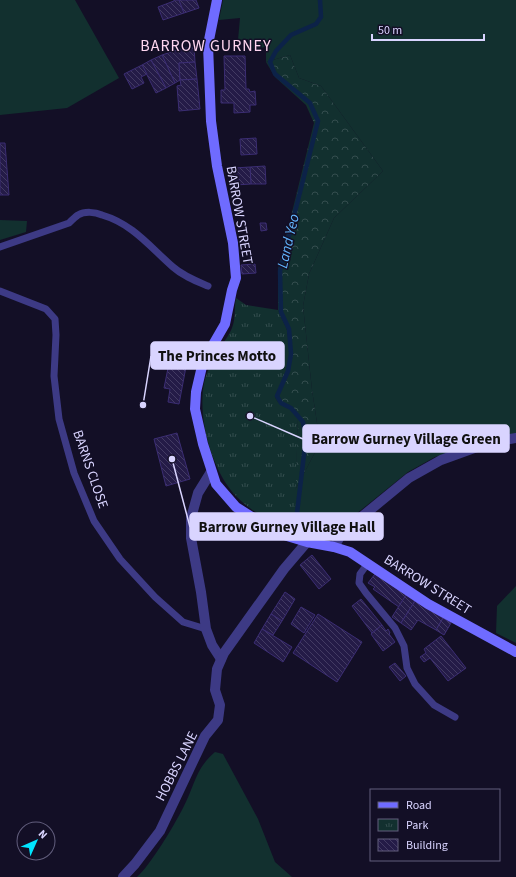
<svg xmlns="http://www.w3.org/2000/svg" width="516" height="877" font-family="'Source Sans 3',sans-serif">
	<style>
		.green { fill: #12302f }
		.forest { fill: url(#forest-crowns) }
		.park { fill: url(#park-tufts) }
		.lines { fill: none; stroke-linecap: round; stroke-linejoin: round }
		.stream { stroke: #0c2248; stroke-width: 4.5 }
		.building { fill: url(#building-back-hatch); stroke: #3b2d73 }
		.service { stroke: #3d3a85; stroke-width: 7 }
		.minor { stroke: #3d3a85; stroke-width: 10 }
		.secondary { stroke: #6f6bff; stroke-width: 10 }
		.labels { text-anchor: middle; stroke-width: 3; stroke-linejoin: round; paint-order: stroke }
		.street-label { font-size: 14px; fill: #d9d4ff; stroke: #130f26 }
		.water-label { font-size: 15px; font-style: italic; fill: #62b6ff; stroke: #130f26 }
		.quarter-label { font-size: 16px; letter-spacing: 1px; fill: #ffd6f0; stroke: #130f26 }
		.leader { fill: none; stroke: #d9d4ff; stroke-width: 1.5 }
		.callout-dot { fill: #d9d4ff; stroke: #130f26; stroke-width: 1.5 }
		.callout { fill: #d9d4ff; stroke: #d9d4ff; stroke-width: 1.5 }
		.callout-label { font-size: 15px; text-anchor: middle; font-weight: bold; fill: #111 }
	</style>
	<defs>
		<pattern id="forest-crowns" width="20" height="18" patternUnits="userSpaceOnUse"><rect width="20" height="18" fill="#12302f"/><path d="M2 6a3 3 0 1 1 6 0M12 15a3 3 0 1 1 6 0" fill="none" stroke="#344d4e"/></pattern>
		<pattern id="park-tufts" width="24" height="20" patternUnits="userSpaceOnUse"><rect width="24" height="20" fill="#12302f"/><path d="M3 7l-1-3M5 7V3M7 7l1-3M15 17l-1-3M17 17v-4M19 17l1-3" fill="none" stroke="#344d4e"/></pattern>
		<pattern id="building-back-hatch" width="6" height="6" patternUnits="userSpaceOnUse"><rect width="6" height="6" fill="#241b47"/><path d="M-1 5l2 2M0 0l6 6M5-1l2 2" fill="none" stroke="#433b63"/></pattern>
	</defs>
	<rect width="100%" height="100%" fill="#130f26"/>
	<!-- green -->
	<g class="green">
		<path d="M0,0H75L119,78L67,108L0,115Z"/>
		<path d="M223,0H516V433L435,457L408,472L335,531L324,537L293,531L295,490L320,443L312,390L303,306L309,274L334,218L383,171L321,86L299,78L290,55L266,62V47L248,49V39L238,40L240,18L219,20Z"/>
		<path d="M0,220L27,221L26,232L0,240Z"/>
		<path d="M516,586V643L496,633L497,606Z"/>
		<path d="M215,752L223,754L258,819L275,862L292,877H137C150,866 175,824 183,808C195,785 195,769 215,752Z"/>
	</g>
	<!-- forest -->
	<path class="forest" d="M290,55L299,78L321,86L383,171L334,218L309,274L303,306L312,390L320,443L295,490L298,418L288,406L278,402L275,398L286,371L290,353L287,330L278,310V269L314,123L306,105L275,77L266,62Z"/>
	<!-- park -->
	<path class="park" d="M236,298L246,305L278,310L287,330L290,353L286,371L275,398L278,402C286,404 295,409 298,418L295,510L293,531C272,522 251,512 236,496C211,470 196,414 205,379C208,370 211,362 216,354C221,345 228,338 232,328C236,318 234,308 236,298Z"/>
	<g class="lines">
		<!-- stream -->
		<path class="stream" d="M297,513L306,438L303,422L291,408L281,403L277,396L288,371L291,354L289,329L281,312L280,271L318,121L310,103L275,74L270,62L276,51L291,35L316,24L321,17L320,0"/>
	</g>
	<!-- building -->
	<g class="building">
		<path d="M174,0H179L184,13L163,20L158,7L174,1Z"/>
		<path d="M179,0H196L199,8L184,13Z"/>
		<path d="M194,47L195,62L179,63L180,80L175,83L162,55L180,49Z"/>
		<path d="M162,55L175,83L166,88L151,60Z"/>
		<path d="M224,56H245L246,89H249L250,92L255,91L256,105H250V112L234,113V103H221V90H225Z"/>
		<path d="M151,60L166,88L156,93L142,65Z"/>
		<path d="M195,62L197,79L180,80L179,63Z"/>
		<path d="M142,65L147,74L141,77L144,83L132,89L124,74Z"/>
		<path d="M197,79L200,109L179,111L177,86L181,85L180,80Z"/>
		<path d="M256,138L257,154L241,155L240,139Z"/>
		<path d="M0,143H5L9,195H0Z"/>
		<path d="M265,166L266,184H251L250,167Z"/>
		<path d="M250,167L251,184L235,185L234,168Z"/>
		<path d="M260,223H266L267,230L261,231Z"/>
		<path d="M255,264L256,273L242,274L241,265Z"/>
		<path d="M171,353L188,356L179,404L168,402L170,389L164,388Z"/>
		<path d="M177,433L190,479L166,486L154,439Z"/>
		<path d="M312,555L331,579L319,589L300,565Z"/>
		<path d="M375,574L406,595L399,607L373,589L375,587L368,583Z"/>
		<path d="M285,592L295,599L282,621L271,614Z"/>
		<path d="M406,595L415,601L401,623L392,617Z"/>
		<path d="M361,599L382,625L372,633L352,606Z"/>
		<path d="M415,601L443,618L436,630L418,620L411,630L401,623Z"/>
		<path d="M301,607L315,615L304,633L291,624Z"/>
		<path d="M271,614L282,621L273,635L262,629Z"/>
		<path d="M318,614L362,642L337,682L293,653Z"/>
		<path d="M443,618L451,623L444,635L436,630Z"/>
		<path d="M382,625L386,631L388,629L390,633L389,634L395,642L383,651L371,634Z"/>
		<path d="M262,629L292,647L283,662L254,643Z"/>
		<path d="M441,636L466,668L448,681L430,658L424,662L420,657L426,653L424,649Z"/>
		<path d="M395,663L406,676L400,681L389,667Z"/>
	</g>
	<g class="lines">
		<!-- service -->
		<g class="service">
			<path d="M0,247L69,223C72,220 75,217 78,215C85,211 95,212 102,215C133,224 150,247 173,267C183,276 196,281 208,286"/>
			<path d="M0,291L46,309L55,319L56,335L54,376L59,419L74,473L94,521L120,559L155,597L183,622L206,629"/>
			<path d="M368,563L360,574L359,583L366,593L395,628L404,646L407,668L415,684L434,705L455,717"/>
		</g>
		<!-- minor -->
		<g class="minor">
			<path d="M211,472L198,493L191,518V538L201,592L206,629L212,645L221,659"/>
			<path d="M334,547L342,533L409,478L441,460L488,443L516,438"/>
			<path d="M123,877L135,864L160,831L205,736L218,720L220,705L215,690L217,669L224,653L284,569L307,542"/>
		</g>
		<!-- secondary -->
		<path class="secondary" d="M217,0L208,45L211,121L217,166L233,243L236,278L232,290L225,324L203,362L196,392L195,409L203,444L216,484L236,507L269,528L287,536L307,542L334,547L350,552L428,604L516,652"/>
	</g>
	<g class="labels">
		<!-- street labels -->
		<g class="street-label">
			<text transform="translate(240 215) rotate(80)" y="5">BARROW STREET</text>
			<text transform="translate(91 469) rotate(71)" y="5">BARNS CLOSE</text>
			<text transform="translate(428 584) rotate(32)" y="5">BARROW STREET</text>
			<text transform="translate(176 766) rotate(-63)" y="5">HOBBS LANE</text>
		</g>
		<!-- water labels -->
		<g class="water-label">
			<text transform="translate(288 241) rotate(-77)" y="5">Land Yeo</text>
		</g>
		<!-- quarter labels -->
		<g class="quarter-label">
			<text x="206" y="51">BARROW GURNEY</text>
		</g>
	</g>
	<!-- callouts -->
	<path class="leader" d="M143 405L151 356M250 416L303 439M172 459L190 527"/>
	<g class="callout-dot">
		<circle cx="143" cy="405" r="4"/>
		<circle cx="250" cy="416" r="4"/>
		<circle cx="172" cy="459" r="4"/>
	</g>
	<g class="callout">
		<rect x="151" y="342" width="133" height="27" rx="4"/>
		<rect x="303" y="425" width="206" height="27" rx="4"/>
		<rect x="190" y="513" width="193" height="27" rx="4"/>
	</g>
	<g class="callout-label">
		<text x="217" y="361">The Princes Motto</text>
		<text x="406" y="444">Barrow Gurney Village Green</text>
		<text x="287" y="532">Barrow Gurney Village Hall</text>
	</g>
	<!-- legend -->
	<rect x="370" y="789" width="130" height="72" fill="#130f26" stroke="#625e7d"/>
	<rect x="378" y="802" width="20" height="6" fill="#6f6bff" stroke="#625e7d"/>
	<text x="406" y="809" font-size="12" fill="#d9d4ff">Road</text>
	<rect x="378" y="819" width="20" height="12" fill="url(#park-tufts)" stroke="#625e7d"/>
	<text x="406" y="829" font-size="12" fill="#d9d4ff">Park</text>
	<rect x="378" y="839" width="20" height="12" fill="url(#building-back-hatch)" stroke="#625e7d"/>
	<text x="406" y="849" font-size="12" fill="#d9d4ff">Building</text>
	<!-- north arrow -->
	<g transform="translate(36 841) rotate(45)"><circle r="19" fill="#130f26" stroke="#625e7d"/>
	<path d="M0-3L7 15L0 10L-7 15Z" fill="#00e5ff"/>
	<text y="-6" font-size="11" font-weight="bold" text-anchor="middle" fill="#d9d4ff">N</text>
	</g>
	<!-- scale -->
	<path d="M372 34v6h112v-6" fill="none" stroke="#d9d4ff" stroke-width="2"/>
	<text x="378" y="34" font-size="12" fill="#d9d4ff" stroke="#130f26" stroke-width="3" paint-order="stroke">50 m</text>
</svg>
